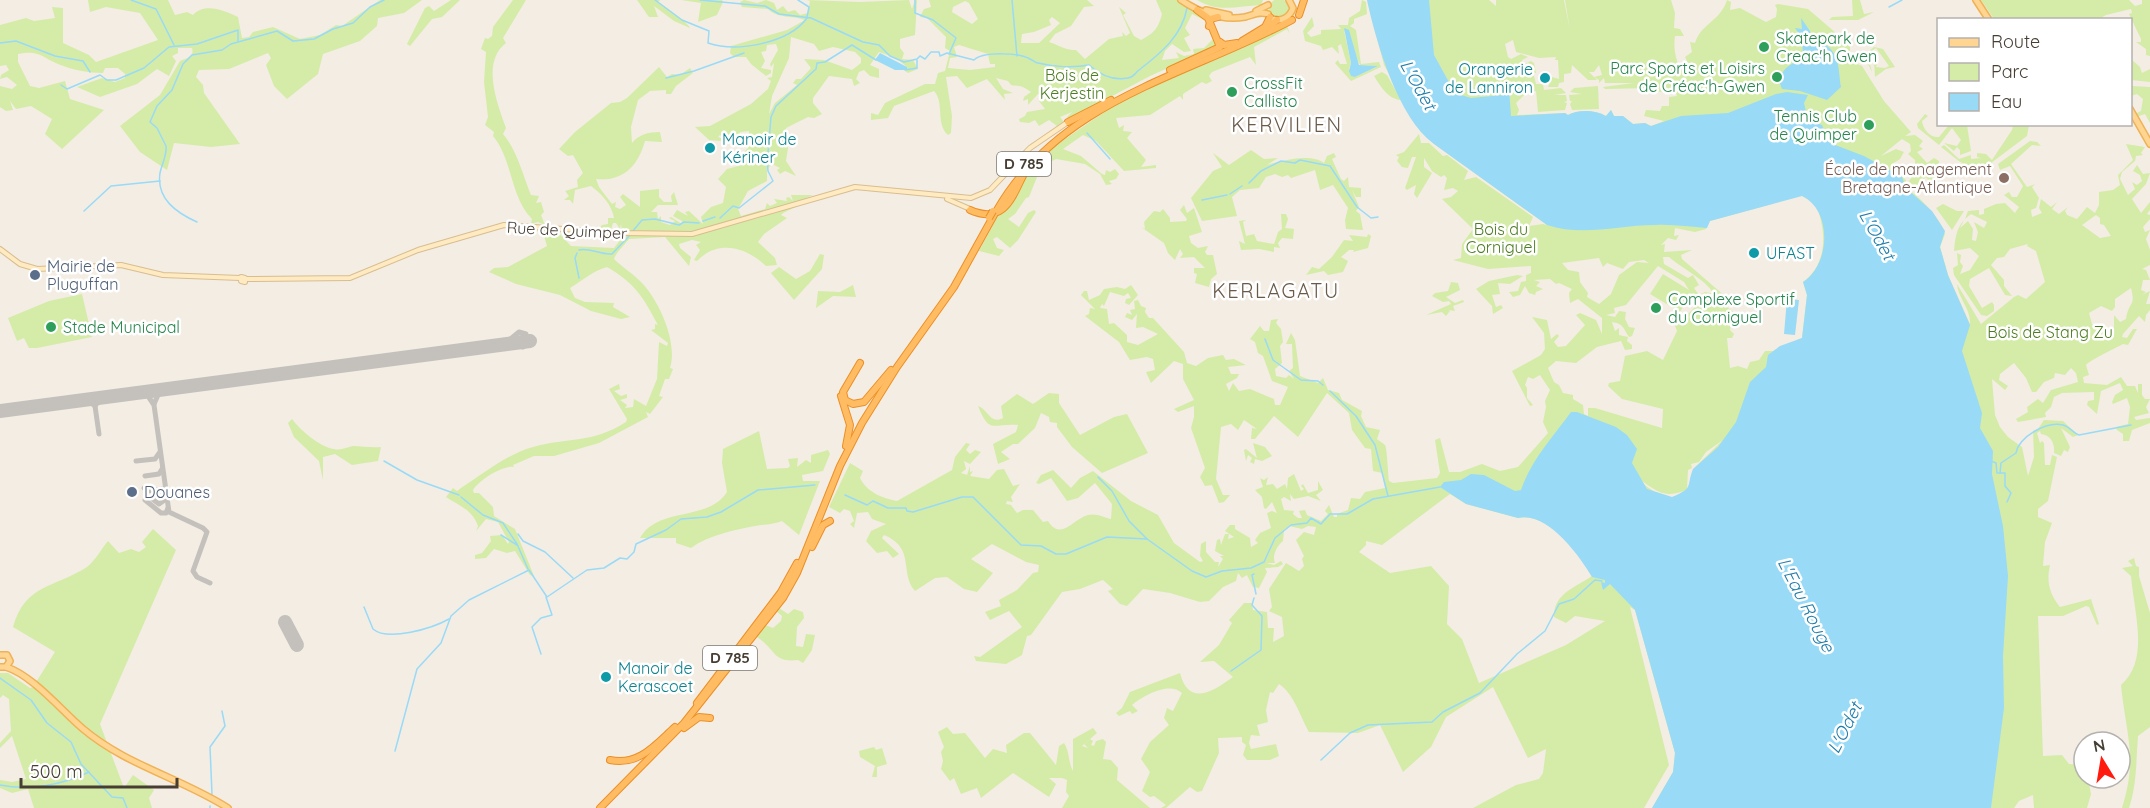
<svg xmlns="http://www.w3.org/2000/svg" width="2150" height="808" font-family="Quicksand,sans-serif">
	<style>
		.green { fill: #d4eca8; fill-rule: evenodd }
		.water { fill: #99daf7 }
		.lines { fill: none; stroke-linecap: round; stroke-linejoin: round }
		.stream { stroke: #99daf7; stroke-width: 1.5 }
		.taxiway { stroke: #c4c1bc; stroke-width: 5 }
		.runway { stroke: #c4c1bc; stroke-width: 14 }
		.secondary-casing { stroke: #d8be8f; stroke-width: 6 }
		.primary-casing { stroke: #efb256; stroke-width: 8 }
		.highway-casing { stroke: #ec8f25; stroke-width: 8 }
		.secondary { stroke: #ffeac2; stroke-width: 4 }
		.primary { stroke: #ffd591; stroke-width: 5 }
		.highway { stroke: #ffbc63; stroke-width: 6 }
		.highway-bridge-casing { stroke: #ec8f25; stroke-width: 8; stroke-linecap: butt }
		.highway-bridge { stroke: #ffbc63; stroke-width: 6 }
		.leisure-dot { fill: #2e9e5b; stroke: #fff; stroke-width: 2 }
		.culture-dot { fill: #0f9aa8; stroke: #fff; stroke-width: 2 }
		.education-dot { fill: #8d6e63; stroke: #fff; stroke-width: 2 }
		.service-dot { fill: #5c6f8a; stroke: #fff; stroke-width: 2 }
		.labels { text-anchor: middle; stroke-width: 5; stroke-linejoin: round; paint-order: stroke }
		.shield { fill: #fff; stroke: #7e7770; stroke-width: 1.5 }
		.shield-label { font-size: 15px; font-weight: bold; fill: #463d33 }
		.leisure-label { font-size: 16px; fill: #27864d; stroke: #fff; text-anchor: start }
		.culture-label { font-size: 16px; fill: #0d838f; stroke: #fff; text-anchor: start }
		.park-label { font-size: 16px; fill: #4d7d21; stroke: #fff }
		.education-label { font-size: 16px; fill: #785e54; stroke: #fff; text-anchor: end }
		.street-label { font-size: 16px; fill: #463d33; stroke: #fff }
		.service-label { font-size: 16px; fill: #4e5e75; stroke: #fff; text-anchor: start }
		.water-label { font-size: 18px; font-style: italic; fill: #207eab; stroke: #fff }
		.quarter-label { font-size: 20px; letter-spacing: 1.5px; fill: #6a5a49; stroke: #fff }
	</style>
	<rect width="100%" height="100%" fill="#f4ede4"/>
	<!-- green -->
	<g class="green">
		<circle cx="1279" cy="9" r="10"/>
		<path d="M88,0H168L175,15L187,12L193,15C205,2 225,11 238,17L242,38L249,37L253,32L273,27L300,39L320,35L336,25L342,26L380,0H422L404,13L378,18L377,26L360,41L323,54L318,74L287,99L274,86L266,65L271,58L268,53L229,69L199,70L196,77L203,85L204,93L240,144L211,147L174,143L167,170L140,152L120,126L160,95L180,61C185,59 195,57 192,48H178V53L172,56L176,61L169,76L157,69L137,84L100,97L77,87L102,78L115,82L125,78V74L118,68H105L103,73C89,73 72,70 58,64C40,56 39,50 18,54V62L30,86L39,88L65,81L70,99L104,110L62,149L45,134L52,119L31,106L16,109L10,101L13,110L6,111L0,107V86L12,89L17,85L7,77L0,79L1,75L9,70L6,65L0,66V25L26,18L34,21L55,18L52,7L63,8V43L89,55L96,62L158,40L140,13L106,7L90,12Z"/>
		<path d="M451,0H460L442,17L432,19L410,46L407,44L425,8L429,6L434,11Z"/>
		<path d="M513,0H526L503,38L506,43C481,62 497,103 506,128L503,134C517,150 523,176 531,195L539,196L536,203L541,202L544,212L541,215L545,225L538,222L531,224L532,219C510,197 513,160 493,136L494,132L485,125L488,117L484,82L486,52L481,49L485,38L488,39L492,36L493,27Z"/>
		<path d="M637,0H660L658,2C666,8 688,22 690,28L674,21L654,6L658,17H649Z"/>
		<path d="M681,0H722L723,2L717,15L698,22L701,3Z"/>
		<path d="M744,0L757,3L766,0L774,3L777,10L783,6L788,12L795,10L800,15L808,13L810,1L807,0L860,2L909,0L912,9L915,0H917L915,35L900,39V48L904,53L902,59L913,60L918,69L908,73L905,71L907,67L896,58L879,52L870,65L879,69V78L870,76L864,70L859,72L856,79L860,83L854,86L852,79L829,76L813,98V103L822,114L814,118L808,117L786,128L788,148L786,161L796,176L785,171L780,174L777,170L780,168L772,164L767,169V181L748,191L738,209L741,216L765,209L767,203L770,206L777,203L774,199L787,201L786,198L789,197L793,201L791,195H813L798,202L799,205C794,209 786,210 781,215L787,218L764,234L758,242L775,258L777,265L766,266C746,247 718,239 697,261L694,260L700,250L696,245L701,242L692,240L679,244L680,248L691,257L689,266L665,237L629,239C626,243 615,254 614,259C623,268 634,274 643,284C660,303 678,343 670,368L673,369L669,379H665L659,396L663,397L650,414L646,412L648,417L599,443L554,456H534L513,465L514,467C503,465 480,479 473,490L474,493H479L493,507L494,516L515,529L534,576L530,575L515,551L507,553L494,549L486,558L475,559V555L482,553L491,541L490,536L502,535L508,544L509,542L498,522L486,519L476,531L478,526C472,509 459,506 446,497L453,488L457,491L461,488C485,473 505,455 533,447C568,437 592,444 626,422L627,419L609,389L619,384L620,389L614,391L621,396L627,394V398L620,400L627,405L625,408L633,407L634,399L646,406L657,379L659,342L667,346L668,343L651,330L655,329V324L658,325C643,297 635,283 607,267C593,271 583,280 570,288L575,298L585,302L614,303L613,307L630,317L621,319L591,311L560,295L516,284L489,272L494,268L508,267L547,246L544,236L537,231L526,230L525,227L570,231L569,234L558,232L571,246L614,248L621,239L610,237L609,234H638L622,231L621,224L620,229L616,223H613L611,230H598L602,225L608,224V218H614C612,205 602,194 591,186L575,190L573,204L570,200H564L569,196L565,191L578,187L577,180L583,173L573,155L568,156L559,149L575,132L611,103L620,102L627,98L659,67L667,77L672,74L680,75L690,68L693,73L676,86L671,94H666V90L650,91L638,100L631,127L632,143C638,135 648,132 660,132L662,142L645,141C638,166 623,182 596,179L599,187L612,204L616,202L615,207L620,209L626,205L620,197L623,194L640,207V191L659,189V197L664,202H672L671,196L674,192L678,205H658L651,212H657L658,219L661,216V222L670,225L675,221L669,218L671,217L682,224V221L673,216L677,210L688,216L685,212L689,211L703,224L701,217L711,207L723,203L726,187L718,179L727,169L742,165L745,151L750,146L749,131L740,132V138L726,139L720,135L718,137L723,139L720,141L709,140L695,127L710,126L751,104L768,89L771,81L767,78L772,77L774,63L771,67L770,64L778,50L776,44L767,45L766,51L761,52L765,61L761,68L771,70V73L766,76L751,64L746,57H734L730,53L731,46L787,30L805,20C792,15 778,19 768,9L742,7L740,2ZM791,37L814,44L819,51L833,47L855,52L861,58V63L852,70L824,60L804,59L811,68L801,79H796L793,83L797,85L775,103L769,114L772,96L789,58Z"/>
		<path d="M929,0H1087L1094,6L1084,7L1071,26L1055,34L1049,42C1057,44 1066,51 1076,50L1085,59L1109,39L1123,36L1122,32L1126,36L1130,33L1119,7L1126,13L1123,15L1134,36L1141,40C1154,33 1158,29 1162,14L1156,0H1179L1206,18V21L1192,14L1185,28L1190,35L1184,38L1191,51L1184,52L1172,44L1165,51L1162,60L1179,58L1176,52L1184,56L1194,54L1193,49L1204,48L1215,37L1219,45L1150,76L1069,119L1067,117L1072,112L1060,117L1064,122L1057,126L1049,120L1039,126L1035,120L1029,123L1020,122L1019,119L1025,116L1027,112L1045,109L1039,101L1047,98L1038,94L1028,105V99L1023,101L1024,97L1031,92C1020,84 1020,87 1011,85L1008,81L996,78L1003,89L1013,93L1004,94L1005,100L987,79L967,88L957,76L946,77L952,116L951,133L948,135C935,123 945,103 934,91L894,106L888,118L871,120V113L878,115L885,103L925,84H935L938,73L945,71L950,51L945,48L946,37L927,18L920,17L924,9L931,7ZM965,1L969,3L978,19L972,24L952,12L953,7ZM1052,17L1060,23L1039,43H1021L1022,34L1034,32L1051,25L1049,20ZM959,45L988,54L990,64H995V67L970,70L948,68L950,58L957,57L954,47Z"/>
		<path d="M1197,0H1263L1261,5C1239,6 1218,13 1197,0Z"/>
		<path d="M1362,0L1366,2L1367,14L1354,19V23L1350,26L1356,30L1361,64L1379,62L1381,67L1351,81L1335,63L1338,60L1340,64H1347L1341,44L1338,46L1339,54L1332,47L1323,50L1321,46L1305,41L1303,31L1312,17L1314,26L1307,33L1311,37L1321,34V30L1341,29L1338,25H1348L1349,18L1360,11ZM1344,30L1360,65L1378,66L1355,77L1349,69L1351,63Z"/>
		<path d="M1367,0L1408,86L1772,204L1710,221L1706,229L1695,232L1675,228L1674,236L1679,235L1676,240L1668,238L1661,245L1665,244L1664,252L1692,250L1681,255L1682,259L1726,297L1725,305L1733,312L1730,330L1734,334L1732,338H1727L1730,368L1738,366L1747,369L1750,362L1759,360L1765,351H1773L1802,338L1807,295L1803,282C1828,264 1827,230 1815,203L1802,196L1826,191L1870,536L1652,808L1673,772L1675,753L1635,610L1630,607L1669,765L1644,808H1473L1516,785L1539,779L1543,773L1546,749L1528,758L1493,687L1446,717L1431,747L1403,772L1380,725L1358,733L1309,732C1300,716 1294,694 1279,684L1273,693L1270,692L1266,710L1268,722L1257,725L1260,736L1251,735L1249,743L1251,749L1276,744L1279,756L1270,760H1247L1243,755L1246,745L1242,742V737L1218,738L1219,753L1202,791L1197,792L1190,787L1166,808H1161L1166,805L1154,796L1150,797L1142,791L1150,772L1141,759L1150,742L1169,725L1164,718L1167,708L1173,711L1182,693C1169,681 1143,696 1132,705L1138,711L1132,714L1130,711L1119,716L1116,713L1122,708L1130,692L1180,673C1189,707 1212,692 1233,677L1214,661L1200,662L1219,645L1232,623L1229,620L1244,603H1252L1253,610L1267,612L1268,628H1274L1273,642L1284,636L1282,617L1269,611L1272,607L1269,589L1286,563L1299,571L1304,566L1302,559L1304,556L1296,540L1304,532L1314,535L1316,527L1308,526L1302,529L1289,526L1284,530L1283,541C1276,547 1272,556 1275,563H1266L1274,565L1281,561L1283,564L1278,567L1265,568L1267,572L1259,588L1253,587L1247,575L1242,578L1238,573L1236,581L1223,587L1209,601L1200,602L1170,593L1143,589L1127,606L1120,604L1108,591L1113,589L1103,580L1080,589L1062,592L1031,635L1027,636L1022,655L1006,664L976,661L974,656L980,657L1022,627L1009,611L990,620L985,612L1001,606L999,600L1017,590L1033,573L1038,572L1039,565L1026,562L992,544L971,559L993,573L977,592L964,589L947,577L935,578L915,591C899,573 916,548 884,535L882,538L899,554L893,558L887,551L877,553L866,541L871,531L886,524L872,519L868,512L857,513L854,528L850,524L854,521L850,511L844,509L840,513L829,507L850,463L863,471L860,478C868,493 882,498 897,501L952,470L955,457L966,443L970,444L966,450L970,454L975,450L981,452L970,464L964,461L966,469L961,473L967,475L970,466V472L973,471L970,476L989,479L997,470L1004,469L1013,486L1020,484L1011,497L1013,502L1007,501L1006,504L1011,505L1017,513L1023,510H1033L1043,522L1048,521C1061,542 1074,518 1088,515C1097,513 1103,517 1111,519L1112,504L1095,483L1078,498L1067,501L1051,478L1039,484L1036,483L1041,475L1053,470L1071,488L1080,478L1093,471L1131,501L1158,515L1174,543L1200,562L1203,561L1200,556L1201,544L1206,541V552L1215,562H1219L1218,567L1223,559L1220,556H1224L1215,551L1217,540L1220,539L1221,545L1225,534H1229L1228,539L1234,537L1225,531L1230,525H1235V529L1250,538L1251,547L1258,543L1255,540L1260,533L1271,528L1267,513L1272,511L1277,513L1272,502L1266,509L1264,508L1262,497L1255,490L1263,487L1260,478L1264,480L1268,477L1266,485L1273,484L1277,489L1285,484L1287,489L1288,478L1294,474L1301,491L1304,489L1301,486L1303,484L1308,493L1318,490V481L1323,490L1316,495L1321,501L1308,496L1294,499L1290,494L1291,501L1284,497L1281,499L1284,510L1294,511L1293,514L1298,518H1302L1299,511L1305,510L1307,515L1321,521L1328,514L1325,511L1329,505L1334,517H1337V514L1348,510L1351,498L1360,499L1365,492L1385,488L1382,473L1373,471L1371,449L1365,448L1352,430L1349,413L1327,393L1298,437L1274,416L1255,439H1251L1252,428L1257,429L1244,420L1238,430L1231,424L1221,427L1216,479L1223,495H1230L1224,502L1219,503L1212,485L1205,486L1200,477L1205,468L1191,428L1194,417V406L1178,412L1174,409L1194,400L1183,379V364L1174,361L1151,383L1146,372L1155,370L1153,359L1147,357L1130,360L1119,342L1085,316L1089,314L1090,308L1095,309L1081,295L1084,291H1087L1089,300L1100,295L1104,289L1117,287L1125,289L1131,285L1138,295L1129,305L1125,303L1126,299L1131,298L1128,293L1124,296L1110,292L1104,306L1102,304L1100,308L1107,309L1109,324L1114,323L1127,335V342L1138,345L1158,334L1143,327L1136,328L1137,314L1132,320L1125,317L1127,313L1132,315L1130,310L1135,309L1134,301L1138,300L1141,306L1146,308L1145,312L1149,318H1153L1184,352L1187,363L1196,366L1208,358L1223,355L1226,360L1234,359L1246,365L1228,367L1231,374H1239L1237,378L1226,384L1229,391L1233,383L1239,391L1250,389L1274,399L1275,405H1280L1288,387L1272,381L1263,356L1258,353L1255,342L1250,339L1260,326L1264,331H1269L1271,320L1278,319L1276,323L1281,329L1283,342L1280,346L1282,363L1275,369L1276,376L1286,378L1289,375L1294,379L1289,371L1293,368L1292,344H1286L1291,333L1295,340L1300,376L1318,383L1323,378L1328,390L1339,393L1342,400L1362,411L1361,416L1366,427L1380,430L1377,439C1379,441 1383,443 1385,445C1387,447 1388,474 1389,481L1393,483L1437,478L1440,473L1435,440L1440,438L1449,472H1460L1482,464L1500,471L1518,467L1548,433L1543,422L1546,407L1545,401L1550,390L1540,375L1533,379L1528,377L1525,385L1527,388V398L1533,405L1530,406L1512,371L1541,355L1545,349L1544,333L1532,317L1547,320L1551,339L1557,334L1559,336L1554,342L1558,347L1566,346L1585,325L1576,315L1580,313L1596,320L1602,334V318L1578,299L1570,303L1569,293L1572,289L1559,283L1556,284L1550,279L1534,280L1540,282L1536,286L1543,289L1536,292L1535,295L1529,293L1525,286L1520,295L1513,297L1509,292L1518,291L1521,282L1526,281V275L1531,273V266L1488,269L1453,260L1461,258L1462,244L1473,229L1442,199L1451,197L1458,191L1453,188L1444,190L1447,178L1444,175L1441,177L1432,171L1424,158V167L1432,173L1417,198L1414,194L1416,185L1407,190L1405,188L1416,157H1412L1408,168L1402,167L1397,161L1399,157L1396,155L1404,152L1419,134L1421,143H1429L1443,156L1447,155L1468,171L1464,180L1476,177L1533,217L1529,226L1543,224L1562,229L1547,225L1434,144L1420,131L1384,65ZM1663,257H1669C1684,270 1704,278 1714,294L1705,292L1699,295L1694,288L1699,285L1693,275L1688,278L1664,264ZM1599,258L1603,267L1607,263L1623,269L1629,262L1644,260L1649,263L1637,262L1619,275L1611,294L1599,304L1587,297L1588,293L1580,282L1579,272L1568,270L1562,263ZM1658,266L1684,282L1689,290L1663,274L1650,294L1680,312L1691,294L1697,305L1685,317L1672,318L1677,331L1663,360L1647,351L1625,356L1620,381L1609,383L1608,386L1622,399L1663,409L1662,428L1595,408H1588V416L1584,414L1583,405L1573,399V395L1563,393L1559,385L1554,382L1548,368L1556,361L1576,363L1597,347L1621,341L1625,350L1632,349V345L1627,341L1628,337L1619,335V328L1615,331L1612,322C1624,324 1623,328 1629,337L1632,336L1635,328L1629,327L1625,319L1626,312L1619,311L1615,317L1606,315L1615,313L1614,308L1626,305ZM1723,440L1693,469C1691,475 1692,482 1689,487C1679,508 1650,492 1640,480C1658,491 1662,499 1687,490L1688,470L1692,468L1691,464L1699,462L1706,452ZM1450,494L1466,504L1518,518C1548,511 1579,554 1592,576C1576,587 1553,594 1554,617L1566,623L1575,616L1605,621L1566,645L1479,683L1462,639L1447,624L1449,586L1431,566L1390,573L1359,552L1366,545V541L1382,545Z"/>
		<path d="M1394,0H1489L1496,6V0H1564L1570,30L1565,0H1671L1675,13L1674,28L1680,29L1684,36H1675C1673,48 1676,64 1683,71L1689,65L1685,57L1692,52L1690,42L1695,43C1702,22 1720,22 1727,0L1731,2L1730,10L1740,8L1766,22L1776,17L1777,9L1775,5L1778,4L1808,9L1850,45V61L1862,66L1884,101L1911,132L1905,136L1915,135L1923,141L1919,146L1923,149L1917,152L1927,163L1934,158L1939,161C1940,172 1939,177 1931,184L1926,177L1915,188L1909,181L1916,171L1909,170L1912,164L1915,167V160L1908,154L1911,151L1910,144L1902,139L1881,156L1896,149L1904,152L1900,159L1892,164L1896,166L1895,170L1902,173L1900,175L1906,180V188C1918,195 1941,218 1945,234L1940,247L1948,275L1970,324C1971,309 1958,298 1957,284L1981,324L2014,297L2018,295L2026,299L2045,282L2036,251L2027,246L2028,244L2010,249L2004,257L1997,258L1991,265L2004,280V286L2012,296L2005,295L1989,268L1970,279L1969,286L1982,308L1992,302L1994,305V311L1987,316L1981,315L1954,275L1953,268L1958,265L1957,253L1961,255L1960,262L1963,266L1960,274L1970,270L1979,256L1970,248L1954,251C1955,240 1956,229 1964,220L1960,228L1968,221L1973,229L1972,240L1976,241L1978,232L1974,222L1984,228L1987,222L1971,214L1965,219L1968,211L1979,210V215L1984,214V209L1996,204L2005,203L2015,213L2019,207L2004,195L2009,192L2012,197H2017L2023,186L2010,166L2000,170L1998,164L2030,141L2037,142L2041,146L2032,145L2011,164L2027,187L2035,184L2032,187L2039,198L2036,208L2031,210L2032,217L2042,213L2039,208L2041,199L2051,207L2057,202L2052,209L2059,214L2068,207L2065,211L2067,215L2077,219L2087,207L2095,213L2099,205V192L2113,190L2120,185L2118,175L2133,160L2126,144L2145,147L2141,153L2143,155L2136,156L2135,161L2122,172L2120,179L2128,195L2135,189L2132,182L2137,185L2142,181L2140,175L2133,171L2137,165L2143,174L2150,173L2146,184L2132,199L2141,213L2150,202V210L2147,214L2150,215V219L2143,227L2145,232L2150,230L2146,239L2150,250V265L2142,269L2146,270L2150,280H2143L2141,290L2146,292L2142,295L2150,291L2146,304H2150V310L2146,315L2145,322L2139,316L2123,334L2122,337L2127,338L2133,329H2137L2128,345L2123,344C2114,349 2090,360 2086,365L2089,375L2083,377L2084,383L2107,385L2121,377L2127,386H2135L2138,393V384H2142V395L2145,399H2150L2146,407L2149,413L2134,417L2136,420L2150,418V423L2132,430L2129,441H2123V434L2117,430L2116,427L2128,424L2130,407L2127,398L2113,404L2112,402L2115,395L2123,390L2120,383L2101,391L2097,414L2087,405L2088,401L2094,400V392L2062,393L2054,397L2051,407L2045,413L2046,417L2018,422L2016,419L2028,412L2027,407L2038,399L2043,403L2051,390L2078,382L2076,373L2071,368L2065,375L2055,373L2054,378L2044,382L2036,392H2032L2026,378L2014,363L2000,374L1999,380L2008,386L2005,390L1992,379L1995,415L2000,427L2008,437L2022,447L2028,476L2034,457L2033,431L2038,429L2044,420L2063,421L2078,435L2073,437L2061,428L2070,447L2068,452L2064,450L2061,456L2054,453C2055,444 2051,435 2041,434L2040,431L2037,433L2040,443L2042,441L2044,443L2045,465H2050L2052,455L2057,457L2048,501L2038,509V517L2052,523L2045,542L2043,566L2050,565C2046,583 2050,594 2060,607L2091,599L2099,624L2097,625L2089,607L2086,606L2063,616H2038L2043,756L2062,755L2069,764L2084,765V778H2088L2091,794L2087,808H2034L2033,795L2019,801L2014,808H1834L1858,195L1506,171ZM1513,40L1516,52L1539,58L1556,57L1555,60H1558L1559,79L1552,77L1548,87H1558L1559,83L1564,82V74L1571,73L1572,65L1588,80H1597L1589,72H1594L1599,65L1602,75L1594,77L1599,80V83L1604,78L1605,83H1634L1603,87L1605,89L1652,88L1656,92L1675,91L1677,96L1669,97V106H1662L1660,111L1646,110L1644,116L1664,121L1651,126L1645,123L1633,124L1623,116H1614L1611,110L1606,116C1596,110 1578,109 1568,115L1565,113L1517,115L1519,110L1516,103L1526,93L1536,91L1538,112L1565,110L1567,103L1564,102L1567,101L1566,95H1554L1566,93L1561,88L1544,90L1543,84H1536L1534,76L1529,74L1536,73L1534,63L1531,61L1523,65L1522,60L1528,57L1521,54L1511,59L1508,57L1505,44ZM2096,215L2100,218V224L2104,225L2111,236L2100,238L2082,225ZM2131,288C2136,308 2129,300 2126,319L2120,322L2114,315V331L2108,334L2092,324L2089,313L2101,306L2112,311L2115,307V299Z"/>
		<path d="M1852,0H1860L1864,14L1874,12L1858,20H1829L1832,17L1853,16Z"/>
		<path d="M1981,0H2129L2135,6L2142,4V0H2150V56L2146,55V49L2136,42H2141V39L2129,14L2132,13L2131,9L2106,15L2099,19H1994Z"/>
		<path d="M1287,26L1290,34L1287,29L1254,47L1256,65L1250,57L1212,72L1209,76L1212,81L1206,84L1202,82L1183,94V100L1180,96L1150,115L1116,118L1119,128L1124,125L1123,131L1132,132L1127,138L1146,160L1141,167L1156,165V168L1124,171L1096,141L1083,135L1063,149L1081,156L1102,174L1105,175L1106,170L1110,172L1115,169L1119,174L1116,179L1109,181L1112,184L1106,185L1100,174L1085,164L1056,159L1046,164L1037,177L1029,197L1026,198L1015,214L1008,219L1019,227L1028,213L1034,210L1036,212L1018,240L1010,248L997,237L993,239L997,248L1004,250L999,256L979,251L1003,206L1046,152L1122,100Z"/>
		<path d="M1874,47L1883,49L1895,67L1886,69L1875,77L1874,61H1878L1876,67L1885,68L1889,66L1876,48L1870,52L1873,58L1870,64L1872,72L1867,62L1869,51Z"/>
		<path d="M2131,59L2140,67L2142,73L2150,69V82L2131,80Z"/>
		<path d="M1382,72L1387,75L1401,100C1388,99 1381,87 1374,76Z"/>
		<path d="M1598,86L1599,109L1572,110L1570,104L1572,101H1570L1569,95L1582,94L1570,92L1574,88Z"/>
		<path d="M2132,86L2150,87V123L2145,114L2136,117L2135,114L2141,111L2143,99L2137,94L2131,96Z"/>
		<path d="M1925,114L1928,116L1922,121C1923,129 1930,138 1939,137L1949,125H1971H1967L1971,151L1960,155V150L1957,147L1954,151L1944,143L1957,146L1961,140L1952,128L1939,145L1918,128L1917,124Z"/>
		<path d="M2006,125H2029L2027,136L1991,163L1988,161L1990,164C1971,176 1956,158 1941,147L1944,145L1959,159L1971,155V159L1981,158L1977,157V153L1986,154L1992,160L2012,130L2013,126Z"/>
		<path d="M1251,150L1264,159L1278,158L1267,165C1283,160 1312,153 1324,163L1327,156L1334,153L1336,157L1332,159L1341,179L1344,181L1348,177L1349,187L1361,188V197H1356L1352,190L1359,207L1356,211L1360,214L1363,230L1346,229L1345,220L1348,208L1333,185L1320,190L1315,170L1291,178L1288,175L1282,177L1275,174L1266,177L1259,188L1240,190L1232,197L1237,216L1202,221L1191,198L1213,171L1222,167L1213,153L1229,165Z"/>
		<path d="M1943,204L1957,211H1964L1952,230L1936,208Z"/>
		<path d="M1184,205L1187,213L1194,208L1202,232L1189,236L1191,243L1198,248L1208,246L1205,252L1207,255H1213L1217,274L1211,279L1209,287L1195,283L1197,274L1194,273V268H1205L1194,257L1180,258L1183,254L1180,249L1175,260L1168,253L1164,243L1141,227L1145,229L1144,222L1154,211L1160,212L1163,209L1170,218V222L1186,221L1187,219L1180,210Z"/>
		<path d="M1281,214H1286L1288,219L1285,228L1294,229L1293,239L1282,238L1278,243L1280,248L1274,247V252L1259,249L1241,250L1239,241L1245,244L1239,221L1246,220L1243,222L1246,236L1254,234L1257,241L1274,244L1278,232L1282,229Z"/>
		<path d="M1368,234L1371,236L1368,248L1353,252L1354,250H1349L1341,257L1348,261L1343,272L1328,275L1324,271L1306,275L1312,267L1319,269L1332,257L1344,240L1353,241L1349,235L1367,237Z"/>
		<path d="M820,254L824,255L822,269L794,300L771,273L779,267L796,279L810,271Z"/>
		<path d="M1517,275L1523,276L1510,284L1498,283L1500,294L1492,295L1496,307L1501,305L1503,308L1493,314L1492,306L1476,289L1489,281Z"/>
		<path d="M1451,282L1458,283L1460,290L1446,297L1455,303L1463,300L1464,302L1453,306L1455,311L1448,310L1450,311L1446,316L1442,312L1426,315L1451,304L1449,301L1443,302L1432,296L1435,293L1448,291Z"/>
		<path d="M853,285L856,297L833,296L816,308L818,291L840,292Z"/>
		<path d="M82,294L92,337L37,348H29L24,338L17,341L8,318L49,301Z"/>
		<path d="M1049,393L1059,394V403L1080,435L1114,417L1127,414L1148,453L1102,473L1072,447L1057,427V423L1050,422L1049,417L1041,413L1035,428L1018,444H1013L1001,452L1010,459L998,464L993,444L1016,432L1018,425C992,423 990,435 978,406C988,409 990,425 1003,418L1001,406L1017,394L1033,404Z"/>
		<path d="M292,419C301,431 320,447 334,449C341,451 347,447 353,446C362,446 372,448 381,447L378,461L352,465L335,454L323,457V480L319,461L294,437L288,423Z"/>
		<path d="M759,431L767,469L788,468L790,466L788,459L798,458L797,467L806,460L811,463V455L828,450L830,454L823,471L802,475L803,481H820L799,535L782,521C772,525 765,524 755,526C735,530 708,535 691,548L676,543V538H640C658,506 708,522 727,492L722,463L723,449Z"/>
		<path d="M1253,443L1265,447L1272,456L1262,461L1255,459L1254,464L1250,462L1252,458L1248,455L1246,461L1244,450L1246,449L1257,458Z"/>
		<path d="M153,529L176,550L100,724L124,788L133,775L154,790L149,798L152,808H34L28,789L12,793L0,788V780L12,782L26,779L12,736L0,748V743L11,731L9,699L3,695L0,698V673H8L30,688L33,687L55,652L13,627C25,584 54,588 87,567C96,560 101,549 108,541L119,553L131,549L139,552L146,547L142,542Z"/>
		<path d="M2134,558L2136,566L2139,567V576L2150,613V727L2138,736C2136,761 2137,784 2129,808H2122C2138,757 2126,735 2121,685C2150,660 2134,613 2131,576L2122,568L2133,566L2128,561Z"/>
		<path d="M779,608L788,614L794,609L803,612L804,618L797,627L796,646L803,647L806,634L815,635L812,650L803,663L798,660C773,663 777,651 757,637L765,625L773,628L781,621L782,616L776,611Z"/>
		<path d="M947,727L953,734L965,733L985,758L993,749L1007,753L1006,745L1024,733H1030L1056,765L1059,746L1064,743C1070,752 1068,762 1073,771V739L1093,728L1097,733L1082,746L1088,748L1084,744L1090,739L1093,741L1091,745L1094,746L1096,741L1103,739L1106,742L1103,759L1111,760L1118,768L1117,780L1150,808H1062L1069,796L1066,792L1067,780L1062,778H1049L1056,784L1049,797L1013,773L981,798L977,788L961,794L954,778L950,781L941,769L943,761L941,752L944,747L938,732Z"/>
		<path d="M874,747L876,750L882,748L887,764L877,767V777H872L875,766L860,757L859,751Z"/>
	</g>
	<!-- water -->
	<g class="water">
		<path d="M1367,0H1429L1434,55L1450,84L1461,95L1471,98L1503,95L1509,88L1511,116L1565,113L1568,115C1578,109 1596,110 1606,116L1611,110L1614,116H1623L1633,124L1645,123L1651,126L1681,116L1728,113L1776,94L1787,92L1808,95L1804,103L1808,120L1822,125L1830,143L1864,156L1902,177L1906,188L1932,211L1945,231L1940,247L1948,275L1970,325L1962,351L1982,413L1980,428L1993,451L1992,474L2003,526L2008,576L2003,656L2004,708L1991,808H1652L1673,772L1675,753L1635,610L1610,584L1603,590L1601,582L1605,583V580L1592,577C1579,555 1547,511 1518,518L1466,504L1440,487L1444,482L1461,480L1471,474L1484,475L1515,491L1521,490C1531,460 1553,437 1571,412H1577L1616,427L1627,435L1637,449L1632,463L1647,489L1672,497C1694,488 1686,487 1693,469L1718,447L1736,422L1750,382L1766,367L1768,355L1780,346L1802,338L1807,295L1803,282C1831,264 1832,210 1802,196L1710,221L1707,228C1690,227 1672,224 1655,225C1618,225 1583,237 1547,225L1434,144C1398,118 1376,42 1367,0Z"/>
		<path d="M1801,18L1810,31L1811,47L1822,43C1841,52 1838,71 1841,87L1827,100L1800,91L1782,89L1778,78L1786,68L1803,56L1802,38L1795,28L1802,29Z"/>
		<path d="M1344,28L1349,30L1359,65L1378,66L1355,77L1351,76L1349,71L1351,63Z"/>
		<path d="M880,53L907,67V70H895L875,60Z"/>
		<path d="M1787,299L1799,300L1795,335L1784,334Z"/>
	</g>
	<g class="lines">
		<!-- stream -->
		<g class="stream">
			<path d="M131,0L156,9L174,45"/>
			<path d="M655,0L682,20L709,31L708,43C737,53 789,43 807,18"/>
			<path d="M700,0L765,6L779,14L811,18L863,42L879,45L890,56L904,62L917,59L920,56L925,59L931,52H939L940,56L947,53L974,60C984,51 1020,53 1030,59C1033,60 1035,63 1038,63C1054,67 1074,68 1089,65C1099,74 1113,81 1128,78C1134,77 1135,73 1139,70C1161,53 1182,36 1187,8"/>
			<path d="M798,0L809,7L807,17"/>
			<path d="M915,0V13L933,20L956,38L949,54"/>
			<path d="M1012,0L1017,56"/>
			<path d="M1889,7L1902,0"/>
			<path d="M0,43L16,41L55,56L83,61L90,72"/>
			<path d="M905,70L917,68V60"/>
			<path d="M666,78L694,71L744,53"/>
			<path d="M61,85L67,89L100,75L107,80H116L144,68L169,47L197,44L238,30V41"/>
			<path d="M1087,133L1110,159"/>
			<path d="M768,153L771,117L776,106L816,69L817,63L825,62L852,45L876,60"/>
			<path d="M1249,183L1261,171L1281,161L1295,163L1300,160L1330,166L1357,207L1371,218L1378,217"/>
			<path d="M1230,194L1242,186"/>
			<path d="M1202,200L1227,195"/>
			<path d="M84,211L111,186L160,181"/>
			<path d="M720,218L733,206L739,208L773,181L768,171L767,158"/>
			<path d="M703,221L715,217"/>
			<path d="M197,222C177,213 156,199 160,173C162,163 167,156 166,146L157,128L150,122L157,106L172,90L183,64L192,55L222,50L231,44L277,31L293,41L314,39L333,29L353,23L370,7L384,0"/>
			<path d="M632,232L642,220L655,219L679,225L684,222L699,223"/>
			<path d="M579,250C589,247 600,255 612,254L630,235"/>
			<path d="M577,253L575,258L579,278"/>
			<path d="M1265,339L1273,360L1301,380L1318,381L1323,385"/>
			<path d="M1330,391L1356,416L1375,445L1388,496"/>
			<path d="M384,461L417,480L459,495"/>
			<path d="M1991,461L1996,463L1997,473H2005V486L2011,493L2007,502"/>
			<path d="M2000,473L2001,463L2016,453C2019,437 2046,421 2063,425C2070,427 2073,433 2079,435L2131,425"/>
			<path d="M1098,477L1112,491L1129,521L1147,539"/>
			<path d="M845,495L867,505L873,501L888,508H906L907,511L913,512L962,497H973L1021,545L1041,546L1056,554H1066L1107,537L1147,539L1192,571L1206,577L1222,571L1251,568L1264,562L1275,538L1291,525L1307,523L1311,518L1321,524L1330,514H1347L1373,499L1440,487"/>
			<path d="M461,497L483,515L503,523L517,544L528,569"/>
			<path d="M518,534L523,541L545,552L573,578"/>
			<path d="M501,535L517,545"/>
			<path d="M1254,574L1252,575L1256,594"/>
			<path d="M364,607L373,629C388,642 433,628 449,619"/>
			<path d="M541,654L532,627L541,618L552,615L546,597"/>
			<path d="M1231,671L1261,650L1262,616L1252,605L1254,598"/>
			<path d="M0,678L31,700L47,723L71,742L81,764L112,797L123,798L127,808"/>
			<path d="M395,751L417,669L441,643L451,616L469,600L529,570L547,597L587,570L604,568L620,558L627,559L634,552L636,544L666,530L681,519L707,517L721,512L758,490L815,485"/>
			<path d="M1321,760L1350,733L1368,725L1432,722L1443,712L1480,693L1517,654L1545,631L1559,604L1574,599L1595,580L1602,581"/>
			<path d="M0,785C29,791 62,785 89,772"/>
			<path d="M212,794L210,747L225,726L222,711"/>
			<path d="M210,808V806"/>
		</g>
		<!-- taxiway -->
		<g class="taxiway">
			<path d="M503,345L519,332L526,334L527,344L523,347L511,344"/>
			<path d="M140,393L148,396L154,405L169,512L203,528L207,532L193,571L197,577L210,583"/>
			<path d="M88,400L95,406L99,434"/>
			<path d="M154,404L158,395L166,390"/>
			<path d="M95,406L101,398"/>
			<path d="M136,461L155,459L160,452"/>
			<path d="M145,476L159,474L162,469"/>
			<path d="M144,488L147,491L162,489"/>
			<path d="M151,498L159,504L166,499"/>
			<path d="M145,500L161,513H166L168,508"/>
		</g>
		<!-- runway -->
		<g class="runway">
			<path d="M0,411L530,341"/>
			<path d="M285,622L297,645"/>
		</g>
		<!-- secondary casing -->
		<g class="secondary-casing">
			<g id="secondary">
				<path d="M947,199L970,209"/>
				<path d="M0,249L20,264L37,269L121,265L163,275L240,278"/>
				<path d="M241,277L245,278V282L241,281Z"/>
				<path d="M246,279L350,278L418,250L504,225L623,233L692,234L855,187L971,198L990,190L1030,148L1068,122"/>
			</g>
		</g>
		<!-- primary casing -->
		<g class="primary-casing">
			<g id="primary">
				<path d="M1181,0C1200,13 1221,21 1245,17C1253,15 1259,11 1268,14"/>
				<path d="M1976,0L1989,20"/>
				<path d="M1206,10L1229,15"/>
				<path d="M1256,11L1268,5"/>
				<path d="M1273,19C1282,22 1290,17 1293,8L1289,0"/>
				<path d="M2130,109L2150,144"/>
				<path d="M0,655H7L10,661L6,667H0"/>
				<path d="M6,667C32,675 61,710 82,728C125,765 181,778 228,808"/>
			</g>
		</g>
		<!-- highway casing -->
		<g class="highway-casing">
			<g id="highway">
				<path d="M1299,15L1304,0"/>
				<path d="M1209,26L1211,19L1218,17"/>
				<path d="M1266,30L1277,20"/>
				<path d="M1242,41L1265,27L1270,17"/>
				<path d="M1220,42L1224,45L1237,43"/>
				<path d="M1170,70L1220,47L1208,18L1197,10"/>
				<path d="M1068,122L1111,100"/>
				<path d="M970,210C1007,226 1013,193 1026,170"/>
				<path d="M997,210C1061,99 1187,76 1292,20"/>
				<path d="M860,363L843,392L845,400L853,404L864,402L891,370"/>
				<path d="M841,396L850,425L846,446"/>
				<path d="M812,547L823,525L830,521"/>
				<path d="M697,703L781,592L797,563"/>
				<path d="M684,728L699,717L710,718"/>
				<path d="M610,760C639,766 655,745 675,727"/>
				<path d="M600,808L684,723L783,598L797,573L840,466L862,423L897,367L954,287L994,215"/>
			</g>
		</g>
		<!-- secondary -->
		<use href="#secondary" class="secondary"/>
		<!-- primary -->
		<use href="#primary" class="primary"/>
		<!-- highway -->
		<use href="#highway" class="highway"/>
		<!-- highway-bridge casing -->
		<g class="highway-bridge-casing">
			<path id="highway-bridge" d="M989,218L993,211"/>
		</g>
		<!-- highway-bridge -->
		<use href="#highway-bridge" class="highway-bridge"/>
	</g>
	<!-- markers -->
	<g class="leisure-dot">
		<circle cx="1764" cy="47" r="6"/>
		<circle cx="1777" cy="77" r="6"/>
		<circle cx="1232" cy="92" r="6"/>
		<circle cx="1869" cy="125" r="6"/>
		<circle cx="1656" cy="308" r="6"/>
		<circle cx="51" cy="327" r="6"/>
	</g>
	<g class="culture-dot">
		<circle cx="1545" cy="78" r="6"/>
		<circle cx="710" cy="148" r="6"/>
		<circle cx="1754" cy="253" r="6"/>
		<circle cx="606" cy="677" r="6"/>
	</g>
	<circle class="education-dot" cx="2004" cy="178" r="6"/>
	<g class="service-dot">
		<circle cx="35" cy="275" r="6"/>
		<circle cx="132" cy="492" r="6"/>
	</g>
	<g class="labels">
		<!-- shield labels -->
		<g class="shield">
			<rect x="997" y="152" width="54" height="24" rx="4.5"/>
			<rect x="703" y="646" width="54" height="24" rx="4.5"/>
		</g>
		<g class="shield-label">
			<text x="1024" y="169">D 785</text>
			<text x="730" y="663">D 785</text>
		</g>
		<!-- leisure labels -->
		<g class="leisure-label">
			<text x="1776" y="44">Skatepark de<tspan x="1776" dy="18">Creac'h Gwen</tspan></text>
			<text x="1765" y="74" text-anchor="end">Parc Sports et Loisirs<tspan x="1765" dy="18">de Créac'h-Gwen</tspan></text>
			<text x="1244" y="89">CrossFit<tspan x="1244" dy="18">Callisto</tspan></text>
			<text x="1857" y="122" text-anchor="end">Tennis Club<tspan x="1857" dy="18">de Quimper</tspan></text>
			<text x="1668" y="305">Complexe Sportif<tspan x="1668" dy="18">du Corniguel</tspan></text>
			<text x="63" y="333">Stade Municipal</text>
		</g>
		<!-- culture labels -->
		<g class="culture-label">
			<text x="1533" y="75" text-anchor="end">Orangerie<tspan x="1533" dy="18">de Lanniron</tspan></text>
			<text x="722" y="145">Manoir de<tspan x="722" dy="18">Kériner</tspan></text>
			<text x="1766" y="259">UFAST</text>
			<text x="618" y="674">Manoir de<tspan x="618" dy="18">Kerascoet</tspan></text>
		</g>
		<!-- park labels -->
		<g class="park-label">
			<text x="1072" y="81">Bois de<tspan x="1072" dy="18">Kerjestin</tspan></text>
			<text x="1501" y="235">Bois du<tspan x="1501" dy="18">Corniguel</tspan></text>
			<text x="2050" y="338">Bois de Stang Zu</text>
		</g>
		<!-- education labels -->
		<g class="education-label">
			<text x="1992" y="175">École de management<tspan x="1992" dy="18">Bretagne-Atlantique</tspan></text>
		</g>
		<!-- street labels -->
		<g class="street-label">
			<text transform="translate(567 230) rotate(3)" y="6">Rue de Quimper</text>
		</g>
		<!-- service labels -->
		<g class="service-label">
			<text x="47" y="272">Mairie de<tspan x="47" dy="18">Pluguffan</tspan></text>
			<text x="144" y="498">Douanes</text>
		</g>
		<!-- water labels -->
		<g class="water-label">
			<text transform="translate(1418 85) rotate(61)" y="6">L'Odet</text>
			<text transform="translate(1877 235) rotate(61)" y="6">L'Odet</text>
			<text transform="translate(1806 605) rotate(63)" y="6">L'Eau Rouge</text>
			<text transform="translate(1845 728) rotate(-63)" y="6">L'Odet</text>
		</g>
		<!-- quarter labels -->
		<g class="quarter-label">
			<text x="1287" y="132">KERVILIEN</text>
			<text x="1276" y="298">KERLAGATU</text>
		</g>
	</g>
	<!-- legend -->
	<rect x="1937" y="18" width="195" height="108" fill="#ffffff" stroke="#b5b1ad" stroke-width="1.5"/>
	<rect x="1949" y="38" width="30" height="9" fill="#ffd591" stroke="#b5b1ad" stroke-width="1.5"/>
	<text x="1991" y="48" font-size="18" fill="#463d33">Route</text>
	<rect x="1949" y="63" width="30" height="18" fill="#d4eca8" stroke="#b5b1ad" stroke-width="1.5"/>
	<text x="1991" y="78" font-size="18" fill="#463d33">Parc</text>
	<rect x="1949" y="93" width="30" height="18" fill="#99daf7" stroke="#b5b1ad" stroke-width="1.5"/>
	<text x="1991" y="108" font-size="18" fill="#463d33">Eau</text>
	<!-- north arrow -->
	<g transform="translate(2102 760) rotate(349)"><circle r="28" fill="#ffffff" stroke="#b5b1ad" stroke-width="1.5"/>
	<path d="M0-4.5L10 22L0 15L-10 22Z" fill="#ff1c0f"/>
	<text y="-9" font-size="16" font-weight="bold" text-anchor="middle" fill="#463d33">N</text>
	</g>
	<!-- scale -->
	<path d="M21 778v9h156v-9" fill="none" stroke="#463d33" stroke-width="3"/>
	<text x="30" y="778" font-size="18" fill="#463d33" stroke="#ffffff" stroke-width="4.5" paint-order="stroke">500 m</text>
</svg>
